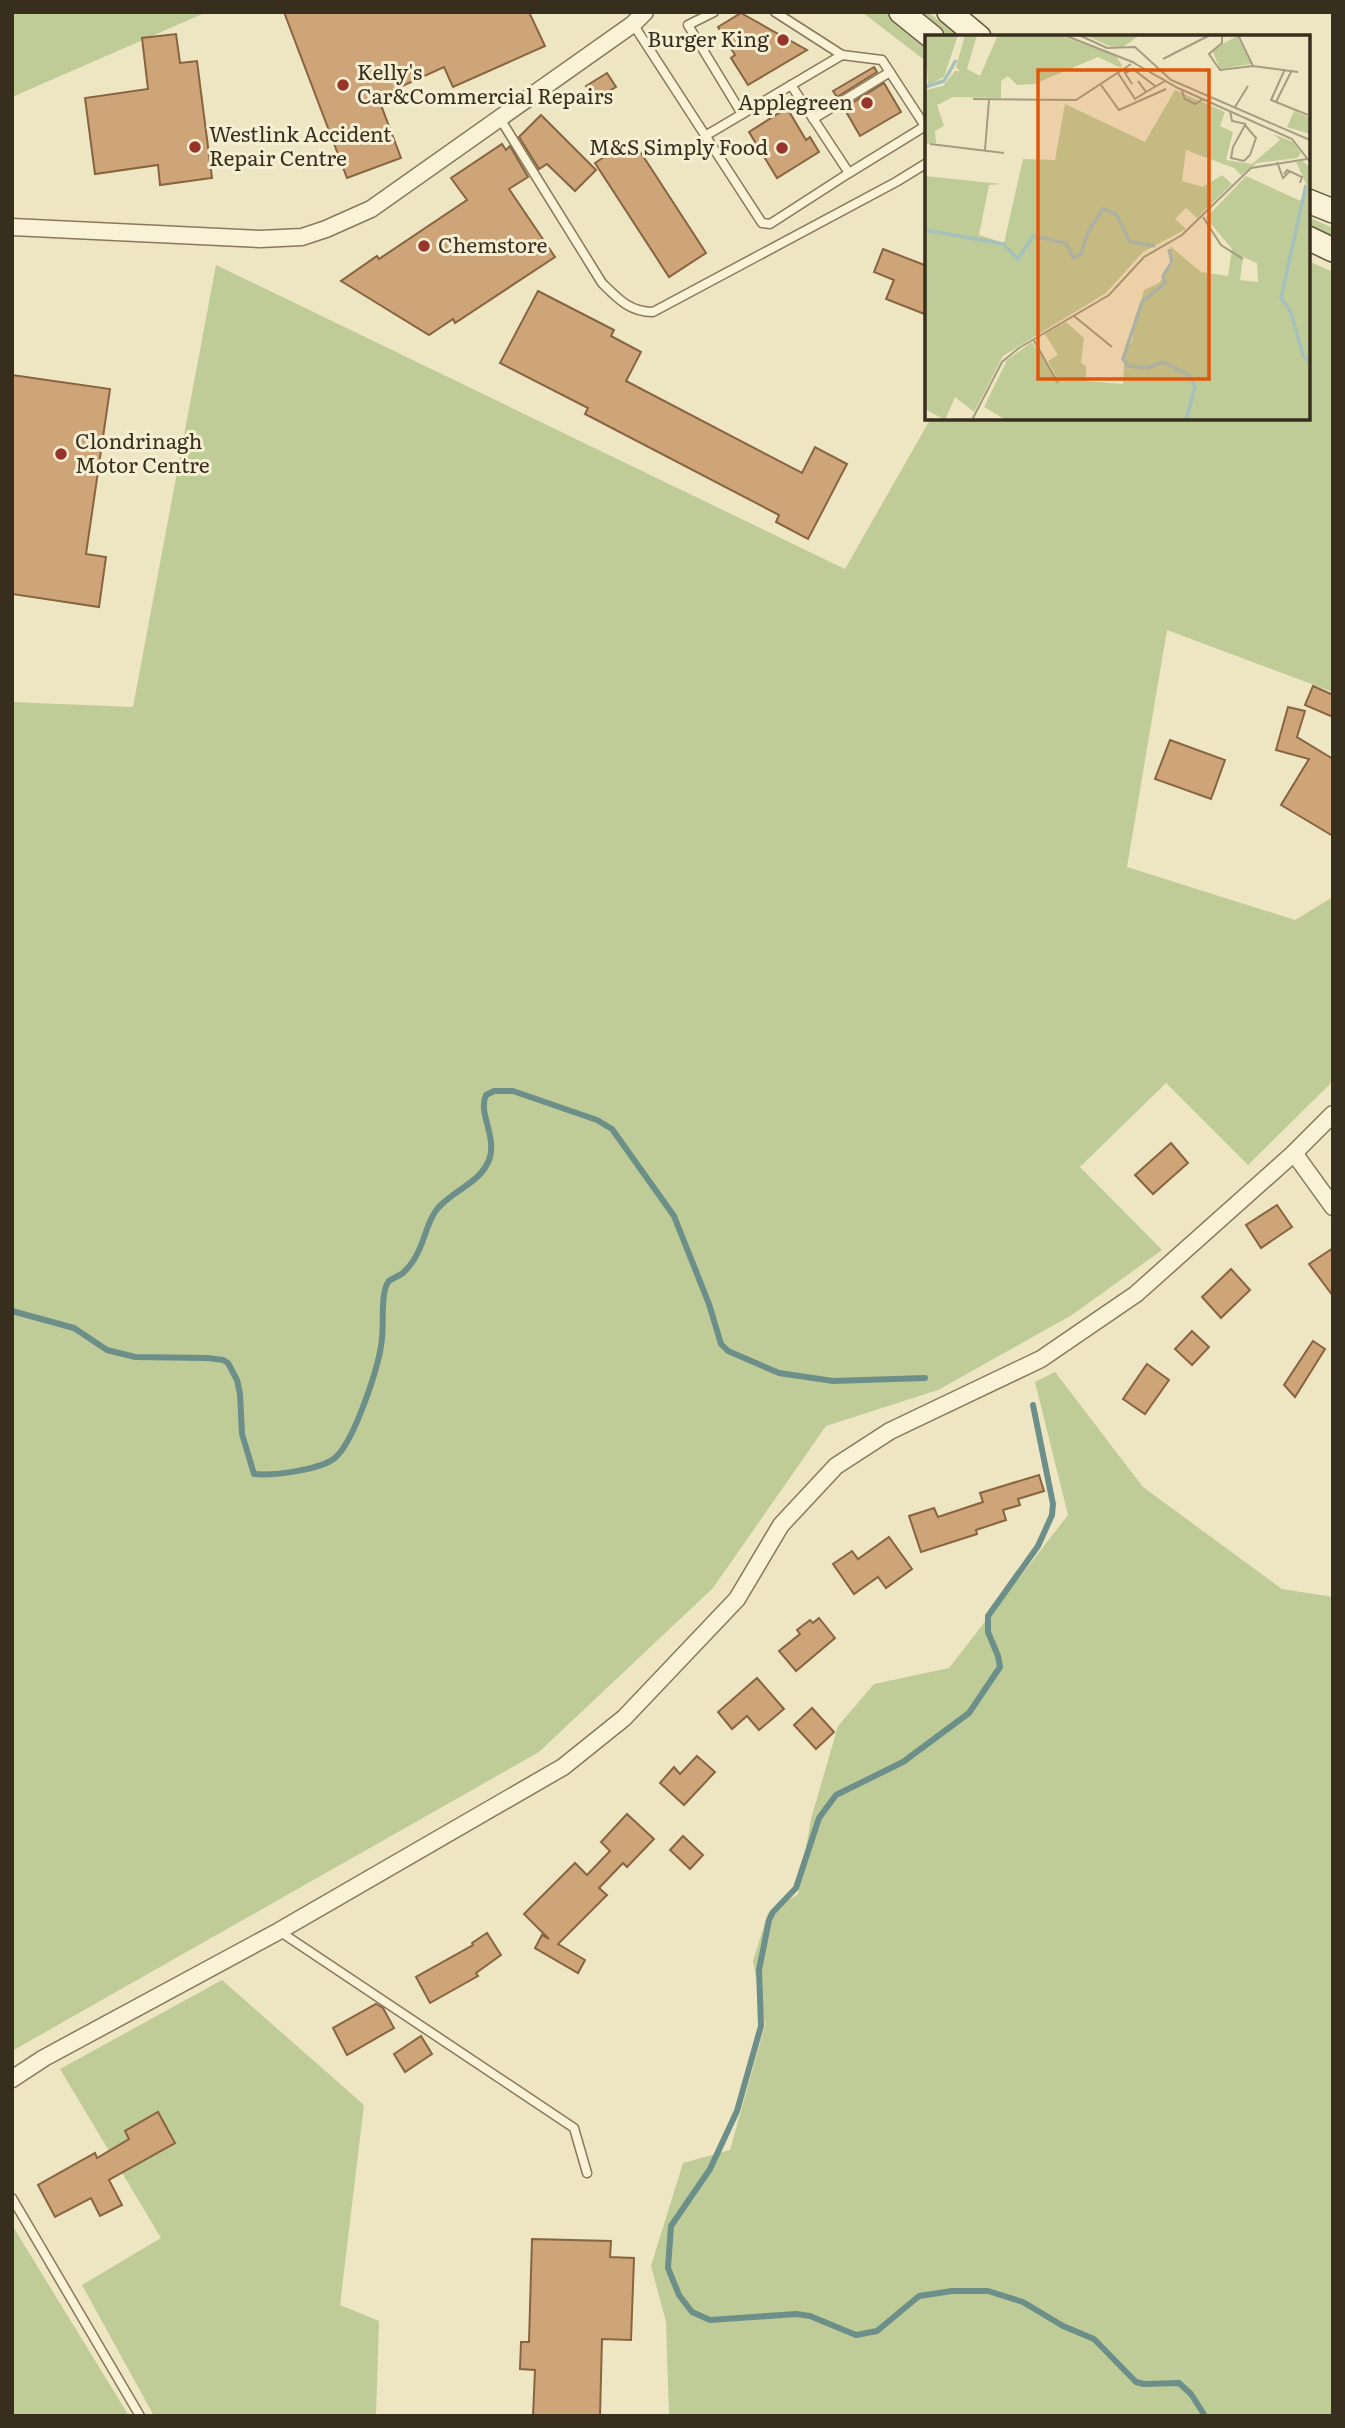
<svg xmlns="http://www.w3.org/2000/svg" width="1345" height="2428" font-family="Literata,serif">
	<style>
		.green { fill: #c0cc97 }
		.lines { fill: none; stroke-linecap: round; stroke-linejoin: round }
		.stream { stroke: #6c8f8a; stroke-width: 6 }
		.building { fill: #cda579; stroke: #886440; stroke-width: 2 }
		.service-casing { stroke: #89785a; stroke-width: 11 }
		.minor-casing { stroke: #89785a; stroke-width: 19 }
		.secondary-casing { stroke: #6a593d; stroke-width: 26 }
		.service { stroke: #f9f2d7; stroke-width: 8 }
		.minor { stroke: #f9f2d7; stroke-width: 16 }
		.secondary { stroke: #f9f2d7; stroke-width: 23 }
		.poi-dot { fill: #98352a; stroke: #f6efd3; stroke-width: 2.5 }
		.labels { text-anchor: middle; stroke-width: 6; stroke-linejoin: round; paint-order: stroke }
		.poi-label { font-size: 21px; fill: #382e1e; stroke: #f6efd3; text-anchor: start }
		.inset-river { fill: none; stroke: #a5c1bc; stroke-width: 3.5 }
		.inset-road { fill: none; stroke: #a59c81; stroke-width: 2 }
		.view { fill: #df570d; fill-opacity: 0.15; stroke: #df570d; stroke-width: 3.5 }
		.inset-edge { fill: none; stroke: #382e1e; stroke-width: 3.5 }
	</style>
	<rect width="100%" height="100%" fill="#eee6c3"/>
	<!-- green -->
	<g class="green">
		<path d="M12,12H207L12,97Z"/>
		<path d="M862,12H887L927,46V62Z"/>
		<path d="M917,12H928L959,37H948Z"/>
		<path d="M1308,217L1333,228V236L1308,225Z"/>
		<path d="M1308,261L1333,272V692L1167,630L1127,867L1295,920L1333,897V1081L1248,1165L1166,1083L1080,1167L1162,1250L1072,1315L938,1390L826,1426L713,1588L539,1752L12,2051V702L133,707L216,265L845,569L931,418H1308Z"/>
		<path d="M1055,1372L1143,1487L1282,1589L1333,1597V2416H669L666,2322L651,2266L683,2163L730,2150L765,2025L753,1961L768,1913L798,1894L811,1819L838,1726L874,1684L949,1668L1068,1515L1035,1382Z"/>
		<path d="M222,1980L364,2105L340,2305L379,2321L376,2416H154L82,2285L161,2238L60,2069Z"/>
		<path d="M12,2225L129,2416H12Z"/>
	</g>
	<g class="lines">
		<!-- stream -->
		<g class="stream">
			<path d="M12,1311L74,1328L107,1350L135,1357L208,1358L223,1360L228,1363L237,1380L240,1394L242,1434L254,1474C272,1476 322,1470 336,1457C355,1439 380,1364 382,1338C384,1325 380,1291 389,1281C393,1278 399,1276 403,1273C408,1268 413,1262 416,1256C425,1241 427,1220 438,1208C454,1189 482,1183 490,1157C496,1135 478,1113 486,1095L494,1091H513L597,1120L612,1129L674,1216L709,1304L721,1344L728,1351L779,1373L833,1381L925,1378"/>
			<path d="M1033,1405L1053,1504L1052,1515L1038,1546L988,1616V1632L998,1656L1000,1667L969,1713L903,1762L836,1795L819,1818L796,1888L773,1912L769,1920L759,1970L761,2026L737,2111L710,2169L671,2226L668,2268L679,2295L692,2312L710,2320L796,2314L810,2316L856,2335L877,2331L919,2296L952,2291H988L1023,2302L1063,2326L1094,2339L1136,2382L1144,2384L1179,2383L1191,2394L1205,2416"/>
		</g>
	</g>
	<!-- building -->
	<g class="building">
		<path d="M284,12H529L545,46L453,87L444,67L378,97L401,158L347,178Z"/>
		<path d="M741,13L807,50L748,85L731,58L735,55L718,27Z"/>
		<path d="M176,34L180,63L197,61L212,178L160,185L158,165L95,174L85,98L148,89L142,38Z"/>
		<path d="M874,67L877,72L837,97L833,91Z"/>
		<path d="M607,73L616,87L594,100L586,86Z"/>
		<path d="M884,83L901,112L860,136L844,108Z"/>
		<path d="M787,108L806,140L810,137L819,152L777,178L749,132Z"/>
		<path d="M541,115L596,170L575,191L547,164L539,169L519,137Z"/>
		<path d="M632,139L706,253L669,277L595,163Z"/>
		<path d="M502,144L506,150L510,146L528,177L509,189L555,257L455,323L453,319L429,335L341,281L377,256L379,259L467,200L451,178Z"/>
		<path d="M883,249L927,266V315L886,299L894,280L874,272Z"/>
		<path d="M538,291L614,330L611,336L641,352L626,381L802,473L815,447L847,464L808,539L776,522L779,515L585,414L588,408L500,363Z"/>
		<path d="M12,375L110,389L86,554L106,557L99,607L12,594Z"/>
		<path d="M1313,686L1333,695V717L1305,705Z"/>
		<path d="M1288,707L1305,711L1297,737L1333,759V836L1281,805L1309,759L1276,750Z"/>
		<path d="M1170,740L1225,760L1211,799L1155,779Z"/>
		<path d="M1171,1143L1188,1163L1153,1194L1135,1175Z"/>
		<path d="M1277,1205L1292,1227L1261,1248L1246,1225Z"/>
		<path d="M1333,1248V1296L1309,1264Z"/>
		<path d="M1231,1269L1250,1290L1221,1318L1202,1297Z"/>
		<path d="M1192,1331L1209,1347L1192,1365L1175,1349Z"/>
		<path d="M1313,1341L1325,1349L1295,1397L1284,1385Z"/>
		<path d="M1147,1364L1169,1380L1145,1414L1123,1399Z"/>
		<path d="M1039,1475L1044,1491L1018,1499L1020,1505L1003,1510L1006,1520L976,1530L977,1534L921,1552L909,1516L934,1508L938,1517L983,1502L980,1493Z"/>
		<path d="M889,1537L912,1569L886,1588L878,1577L854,1594L833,1564L852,1551L858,1559Z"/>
		<path d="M819,1618L835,1638L796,1671L779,1651L800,1634L797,1630L810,1620L813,1623Z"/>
		<path d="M757,1678L784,1709L759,1730L747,1716L732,1729L718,1712Z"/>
		<path d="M812,1708L834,1732L816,1749L794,1725Z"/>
		<path d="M697,1756L715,1772L684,1805L660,1783L674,1767L680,1774Z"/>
		<path d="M627,1814L654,1839L627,1867L623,1863L599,1888L607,1895L558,1944L585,1960L578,1973L535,1948L542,1935L549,1939L524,1914L575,1863L587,1875L610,1851L601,1842Z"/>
		<path d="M683,1836L703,1855L690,1869L670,1850Z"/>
		<path d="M487,1933L501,1955L476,1973L478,1976L430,2003L416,1977L473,1945L472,1943Z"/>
		<path d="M376,2004L383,2008L394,2028L347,2055L333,2028Z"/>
		<path d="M421,2036L432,2054L405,2072L394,2054Z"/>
		<path d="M158,2112L175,2143L109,2180L122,2205L100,2216L91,2198L55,2217L38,2185L95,2153L97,2158L129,2139L125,2131Z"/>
		<path d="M532,2239L611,2241L610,2257L634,2258L631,2340L602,2339L600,2416H533L535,2370L520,2369L521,2342H529Z"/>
	</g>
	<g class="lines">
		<!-- service casing -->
		<g class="service-casing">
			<g id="service">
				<path d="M714,12L688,25L742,114"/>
				<path d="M775,12L842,55L882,60L925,126"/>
				<path d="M633,24L762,223L770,224L849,173L791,85"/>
				<path d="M499,117L602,283C618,299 630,312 653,312L896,182L927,163"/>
				<path d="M813,119L890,72"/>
				<path d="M705,136L842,55"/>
				<path d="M849,173L927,125"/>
				<path d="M279,1931L574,2128L587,2173"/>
				<path d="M12,2198L140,2416"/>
			</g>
		</g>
		<!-- minor casing -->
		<g class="minor-casing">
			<g id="minor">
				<path d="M12,227L260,239L302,237L326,229L371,209L633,24L645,12"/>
				<path d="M1294,1153L1333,1207"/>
				<path d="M12,2079L44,2058L279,1931L563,1767L624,1718L737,1599L781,1525L836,1466L890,1431L1041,1359L1136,1294L1294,1153L1333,1114"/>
			</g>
		</g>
		<!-- secondary casing -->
		<g class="secondary-casing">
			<g id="secondary">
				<path d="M901,12L932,37"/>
				<path d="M949,12L979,37"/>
				<path d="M1308,201L1333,211"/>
				<path d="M1308,238L1333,250"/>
			</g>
		</g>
		<!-- service -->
		<use href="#service" class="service"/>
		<!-- minor -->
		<use href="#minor" class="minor"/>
		<!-- secondary -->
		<use href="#secondary" class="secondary"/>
	</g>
	<!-- markers -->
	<g class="poi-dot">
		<circle cx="783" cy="40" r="7"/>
		<circle cx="343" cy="85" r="7"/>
		<circle cx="867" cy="103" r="7"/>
		<circle cx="195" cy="147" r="7"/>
		<circle cx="782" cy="148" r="7"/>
		<circle cx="424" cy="246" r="7"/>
		<circle cx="61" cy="454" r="7"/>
	</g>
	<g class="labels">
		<!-- poi labels -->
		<g class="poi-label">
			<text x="769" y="47" text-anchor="end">Burger King</text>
			<text x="357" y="80">Kelly's<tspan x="357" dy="24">Car&amp;Commercial Repairs</tspan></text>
			<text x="853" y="110" text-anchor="end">Applegreen</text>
			<text x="209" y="142">Westlink Accident<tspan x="209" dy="24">Repair Centre</tspan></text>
			<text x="768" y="155" text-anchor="end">M&amp;S Simply Food</text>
			<text x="438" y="253">Chemstore</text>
			<text x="75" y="449">Clondrinagh<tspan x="75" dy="24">Motor Centre</tspan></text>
		</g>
	</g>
	<!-- overview -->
	<g transform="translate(925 35)">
		<rect width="385" height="385" fill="#eee6c3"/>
		<path d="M0,0H33L19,42L3,50ZM40,0H52L42,34L55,41L73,0H134L191,21L197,30L196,33L173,22L109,49L92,50L83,41L76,46V63L28,62L12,70L19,91L10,96L11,108L0,109V55L18,51L30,36H35L31,32ZM160,0H215L198,12L184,11ZM312,1L326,29L295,34L287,15ZM250,55L300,77L295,91L308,97L301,125L327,129L355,105L348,99L368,107L376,118L372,123L332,128L316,140L309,133L261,115L257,146L278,152L297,140L307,149L272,183L261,173L250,184L261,194L218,217L181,258L78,321L49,377L30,362L20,385L0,374V141L76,149L64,150L54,200L79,208L98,124L130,125L140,69L220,107ZM369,76L385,83V99L362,92ZM377,125L385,133V385H81L59,372L82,325L107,307L134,346L123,326L133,320L120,299L141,287L159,303L156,328L161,331V346L198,349L200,311L206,309L219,255L234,248L249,228L245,211L276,237L303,241L307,214L281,183L321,141L378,167L382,151L371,127ZM318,222L332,228L333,247L315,245Z" fill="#c0cc97" fill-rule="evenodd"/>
		<path class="inset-river" d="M0,52L19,46L31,25M381,150L356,263L365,275L378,320L385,327M0,195L78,209L93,224L108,201L141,208L148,223L156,219L162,199L178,174L191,179L205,207L230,211M244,214L247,227L238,241L240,248L217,267L198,324L203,331L222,333L238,327L264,340L270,352L261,385"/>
		<path class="inset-road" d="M139,0L210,28M154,0L182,13L210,12L246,45L385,105M297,0V8L284,19L295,35L328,31L373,37M313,0L328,31M238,24L285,0M209,28L253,53L367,104L385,127M360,34L346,65L383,80M193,38L210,64L221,57L213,46M207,49L200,38L208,34L230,51M176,50L194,75L241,54M257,56L260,64L270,69L278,64M221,57L240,46M48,64L151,65L206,29M351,67L367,35M310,72L323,51M305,76L307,86L321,89M320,90L331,103L325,120L319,126L306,123L308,112L320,90L321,89M5,109L79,118M60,115L64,65M352,127L358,143L365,136M359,139L362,135L377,142L375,148M278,182L296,210L318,224M149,281L187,312M108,304L133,348M47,385L77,327L94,313L184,260L219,222L257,200L326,133L382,124"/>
		<path class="view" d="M113,35H284V344H113Z"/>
		<rect width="385" height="385" class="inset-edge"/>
	</g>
	<!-- border -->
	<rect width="1345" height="2428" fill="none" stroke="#382e1e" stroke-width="28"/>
</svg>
